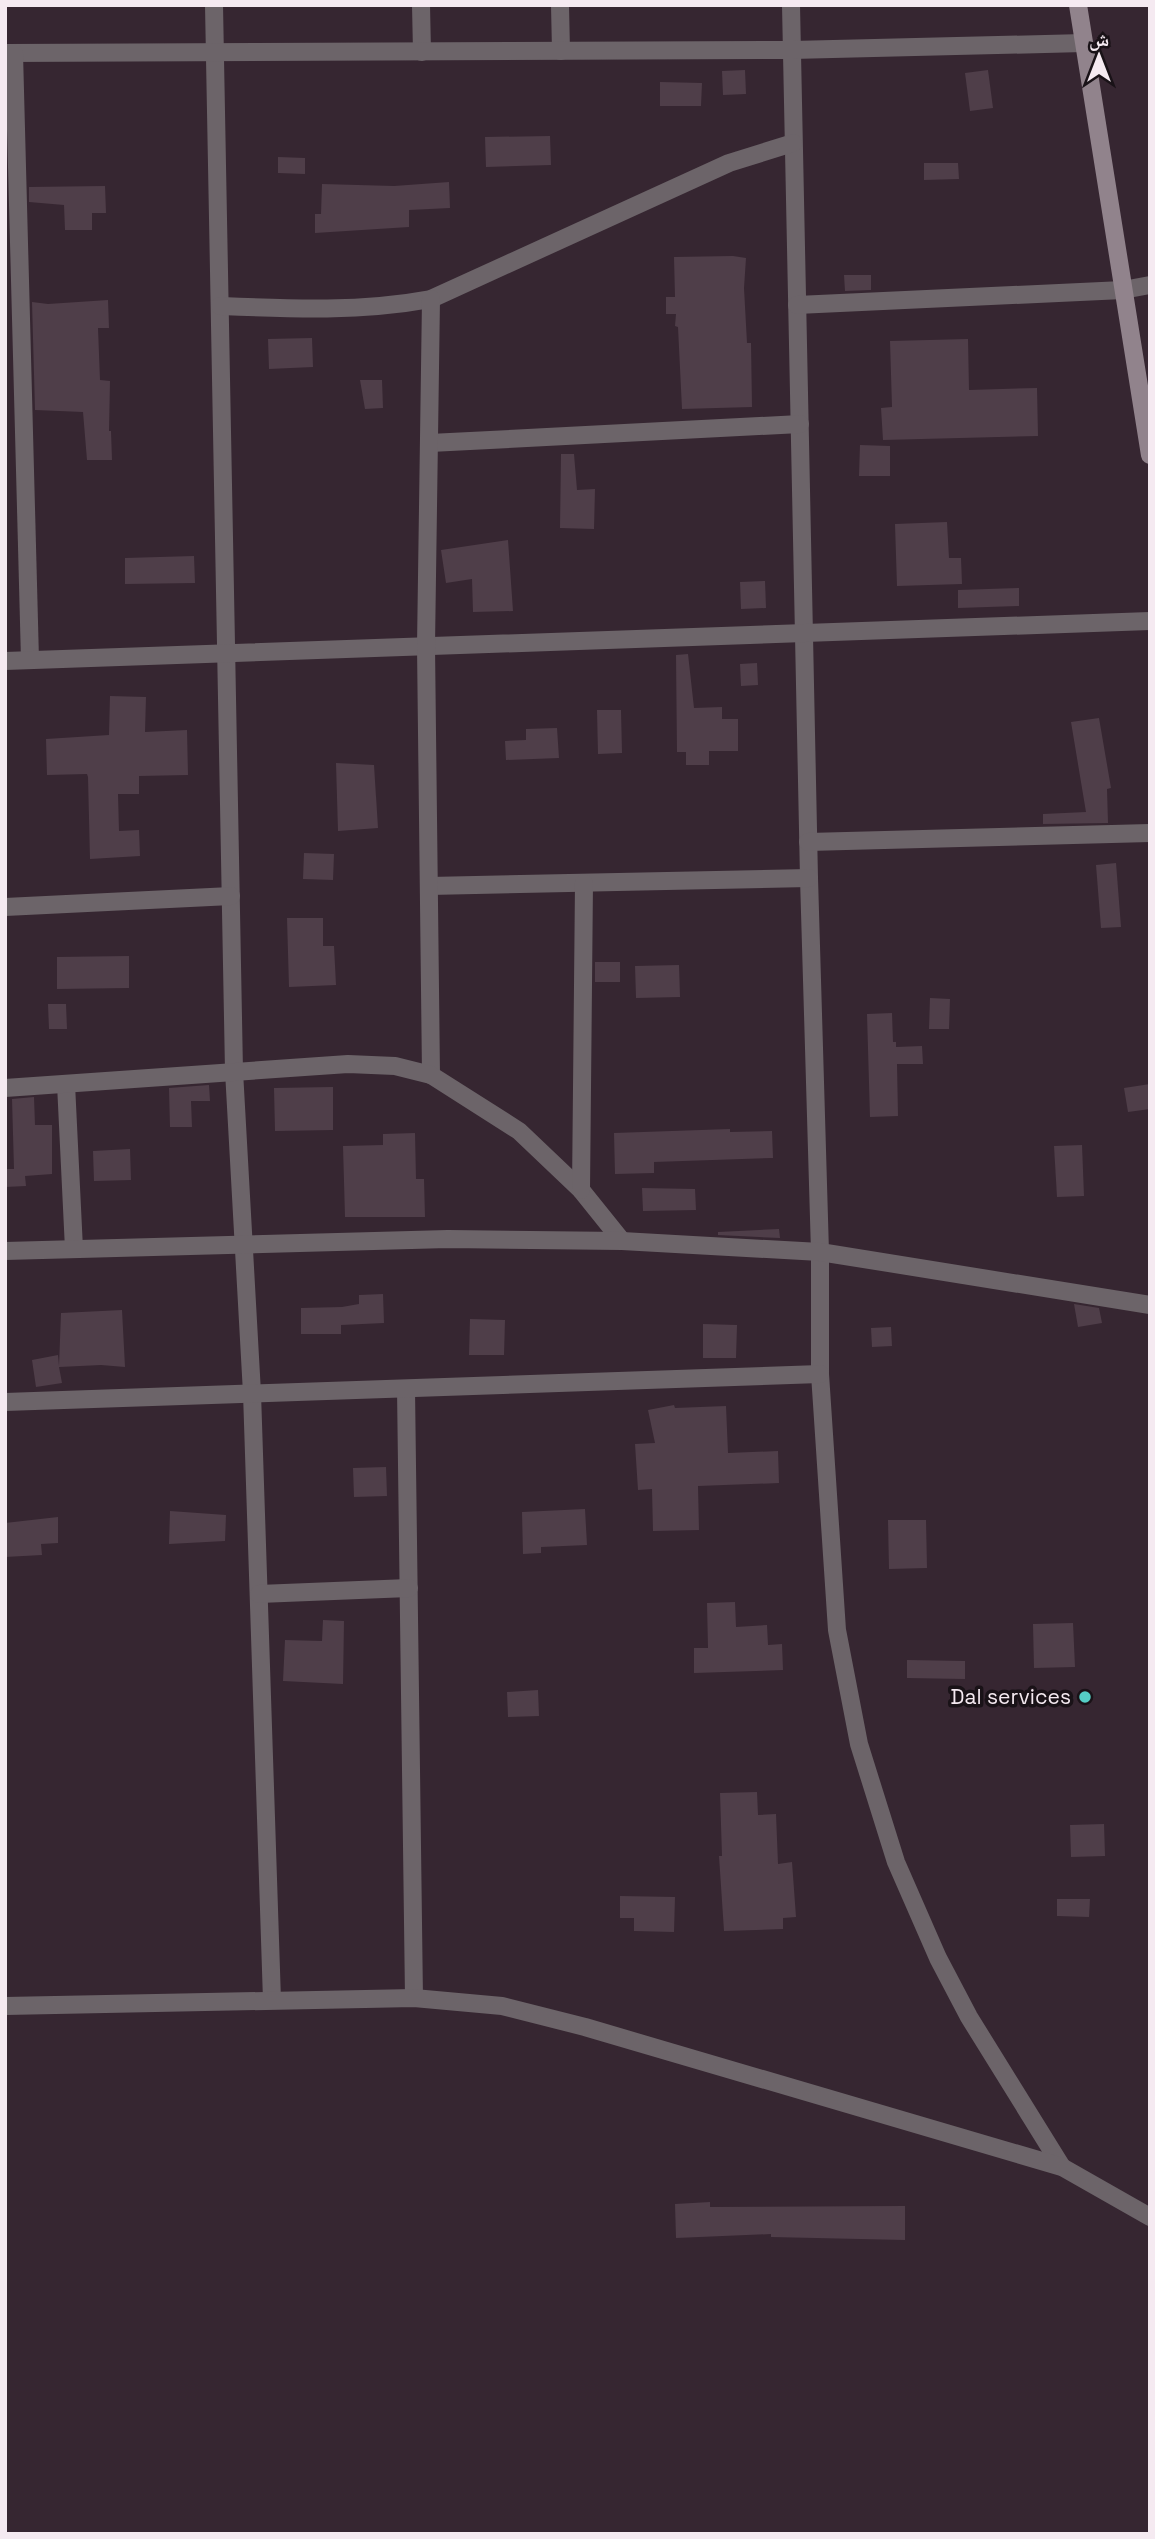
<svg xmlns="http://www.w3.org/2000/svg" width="1155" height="2539" font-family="'Space Grotesk','Noto Naskh Arabic',sans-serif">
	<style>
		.building { fill: #4f3e49 }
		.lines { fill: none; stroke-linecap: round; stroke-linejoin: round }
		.minor { stroke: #6c6469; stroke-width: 18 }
		.secondary { stroke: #91838c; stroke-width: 18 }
		.poi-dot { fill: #55cec6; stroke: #191217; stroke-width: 2.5 }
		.labels { text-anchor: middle; stroke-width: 7; stroke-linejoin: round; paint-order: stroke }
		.poi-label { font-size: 21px; fill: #f5eaf1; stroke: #191217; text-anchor: end }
	</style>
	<rect width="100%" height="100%" fill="#362631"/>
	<!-- building -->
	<g class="building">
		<path d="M745,70L746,94L723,95L722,71Z"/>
		<path d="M988,70L993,108L970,111L965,73Z"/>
		<path d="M660,82L702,83L701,106H660Z"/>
		<path d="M550,136L551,165L486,167L485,137Z"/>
		<path d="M278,157L305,158V174L278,173Z"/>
		<path d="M924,163H958L959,179L924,180Z"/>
		<path d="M449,182L450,208L409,210V227L315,233V214H321L322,184L394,186Z"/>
		<path d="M105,186L106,213H92V230H65L64,205L29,202V187Z"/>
		<path d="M733,256L746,258L744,288L747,343H751L752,407L682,409L678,327L675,326L676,314H666V297H675L674,257Z"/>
		<path d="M844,275H871V290L845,291Z"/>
		<path d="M108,300L109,328H98L100,380L110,381L109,431H111L112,460H87L83,412L35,410L32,302L48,304Z"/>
		<path d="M312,338L313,367L269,369L268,339Z"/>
		<path d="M968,339L969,390L1037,388L1038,436L883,440L881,408L892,407L890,341Z"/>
		<path d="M360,380H382L383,408L365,409Z"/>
		<path d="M860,445L890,446V476H859Z"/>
		<path d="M561,454H574L577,490L595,489L594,529L560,528Z"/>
		<path d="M947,522L949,558H961L962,584L897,586L895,524Z"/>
		<path d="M508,540L513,611L473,612L472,579L446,583L441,550Z"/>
		<path d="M194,556L195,583L125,584V558Z"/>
		<path d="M765,581L766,608L741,609L740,582Z"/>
		<path d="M1019,588V606L958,608V590Z"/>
		<path d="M688,654L694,708L722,707V719H738V751H709V765H686V752H677L676,655Z"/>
		<path d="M757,663L758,685L741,686L740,664Z"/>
		<path d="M110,696L146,697L145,732L187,730L188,775L139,776V794H118L119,831L139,830L140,856L90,859L88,777L87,774L47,775L46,739L109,735Z"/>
		<path d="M597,710H621L622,753L598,754Z"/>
		<path d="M1099,718L1111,788L1107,789L1108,823L1043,824V814L1086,812L1071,722Z"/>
		<path d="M557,728L559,758L506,760L505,741L526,740V729Z"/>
		<path d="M336,763L374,765L378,828L338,831Z"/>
		<path d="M304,853L334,854L333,880L303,879Z"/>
		<path d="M1116,863L1121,927L1101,928L1096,865Z"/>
		<path d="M287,918H323V946H334L336,985L289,987Z"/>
		<path d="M129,956V988L57,989V957Z"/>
		<rect x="595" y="962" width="25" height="20"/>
		<path d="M679,965L680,997L636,998L635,966Z"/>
		<path d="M930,998L950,999L949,1029H929Z"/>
		<path d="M48,1004H66L67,1029H49Z"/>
		<path d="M892,1013L893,1042H896V1047L922,1046L923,1064H897L898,1116L870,1117L867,1014Z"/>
		<path d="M1150,1084V1109L1128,1112L1124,1088Z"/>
		<path d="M209,1085L210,1101H191L192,1127H170L169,1088Z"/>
		<path d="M333,1087V1130L275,1131L274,1088Z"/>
		<path d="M34,1097L35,1125H52V1174L25,1176L26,1186L5,1187V1169H14L12,1099Z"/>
		<path d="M730,1129V1132L772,1131L773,1158L654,1162V1173L615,1174L614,1133Z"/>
		<path d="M415,1133L416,1179H424L425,1217H345L343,1146L383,1145V1134Z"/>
		<path d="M1082,1145L1084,1196L1057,1197L1054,1146Z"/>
		<path d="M130,1149L131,1180L94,1181L93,1151Z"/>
		<path d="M642,1188L695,1189L696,1210L643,1211Z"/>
		<path d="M779,1229L780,1238L718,1235V1232Z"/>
		<path d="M383,1294L384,1323L341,1325V1334H301V1308L342,1307L359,1304V1295Z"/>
		<path d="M1074,1304L1099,1308L1102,1323L1078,1327Z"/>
		<path d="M122,1310L125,1367L101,1365L59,1367L62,1383L36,1387L32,1360L58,1355L59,1366L61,1313Z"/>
		<path d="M470,1319L505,1320L504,1355H469Z"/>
		<path d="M703,1324L737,1325L736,1358H703Z"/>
		<path d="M891,1327L892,1346L872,1347L871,1328Z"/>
		<path d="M674,1405L675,1408L726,1406L728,1453L778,1451L779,1483L698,1486L699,1530L653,1531L652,1489L638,1490L635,1444L655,1443L648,1410Z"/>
		<path d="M386,1467L387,1496L354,1497L353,1468Z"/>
		<path d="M585,1509L587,1545L541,1547V1553L523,1554L522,1512Z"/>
		<path d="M170,1511L226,1515L225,1541L169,1544Z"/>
		<path d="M58,1517V1543L41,1544L42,1555L5,1557V1523Z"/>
		<path d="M888,1520H926L927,1568L889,1569Z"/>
		<path d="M735,1602L736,1627L767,1625L768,1645L782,1644L783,1670L694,1673V1648H708L707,1603Z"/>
		<path d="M323,1620L344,1621L343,1684L283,1681L285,1640L322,1641Z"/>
		<path d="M1073,1623L1075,1667L1034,1668L1033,1624Z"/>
		<path d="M907,1660L965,1661V1679L907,1678Z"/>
		<path d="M538,1690L539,1716L508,1717L507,1692Z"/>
		<path d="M757,1792L758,1815L776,1814L778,1864L792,1862L796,1917L783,1918V1929L724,1931L719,1856H722L720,1793Z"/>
		<path d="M1104,1824L1105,1856L1071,1857L1070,1825Z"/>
		<path d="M620,1896L675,1897L674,1932L634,1931V1918H620Z"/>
		<path d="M1057,1899H1090L1089,1917L1057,1916Z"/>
		<path d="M710,2202V2207L905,2206V2240L771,2237V2234L676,2238L675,2204Z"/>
	</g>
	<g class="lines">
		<!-- minor -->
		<g class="minor">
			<path d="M214,5L234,1071L252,1393L272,2000"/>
			<path d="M421,5L422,52"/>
			<path d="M560,5L561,51"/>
			<path d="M791,5L809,878L820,1252V1374L837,1630L859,1744L896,1862L938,1958L969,2017L1062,2167"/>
			<path d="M5,53L792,50L1084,43"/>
			<path d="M14,53L30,660"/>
			<path d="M797,305L1123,290L1150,285"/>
			<path d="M220,306C292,309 361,312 431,299L729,163L793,143"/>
			<path d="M430,443L800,424"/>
			<path d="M5,661L1150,621"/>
			<path d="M808,842L1150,833"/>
			<path d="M429,886L809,878"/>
			<path d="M5,907L231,896"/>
			<path d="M431,1075L426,646L431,299"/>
			<path d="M66,1084L74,1249"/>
			<path d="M5,1088L348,1064L395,1066L431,1075L519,1131L581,1190L622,1241"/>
			<path d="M581,1190L584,883"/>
			<path d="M5,1251L448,1239L622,1241L820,1252L1150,1305"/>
			<path d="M406,1389L414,1998"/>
			<path d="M5,1402L820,1374"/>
			<path d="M259,1594L409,1588"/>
			<path d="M5,2006L414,1998L502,2006L585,2027L1062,2167L1150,2217"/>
		</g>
		<!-- secondary -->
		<path class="secondary" d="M1078,5L1150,455"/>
	</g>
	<!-- markers -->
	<circle class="poi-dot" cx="1085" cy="1697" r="7"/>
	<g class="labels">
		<!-- poi labels -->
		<g class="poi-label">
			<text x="1071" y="1704">Dal services</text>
		</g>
	</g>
	<!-- border -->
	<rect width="1155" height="2539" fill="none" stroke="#f5eaf1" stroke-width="14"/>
	<!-- north arrow -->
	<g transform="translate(1099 56)" stroke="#191217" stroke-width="5" paint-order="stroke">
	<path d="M0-5L12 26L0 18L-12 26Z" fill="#f5eaf1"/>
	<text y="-10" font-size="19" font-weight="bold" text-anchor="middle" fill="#f5eaf1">ش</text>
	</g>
</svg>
